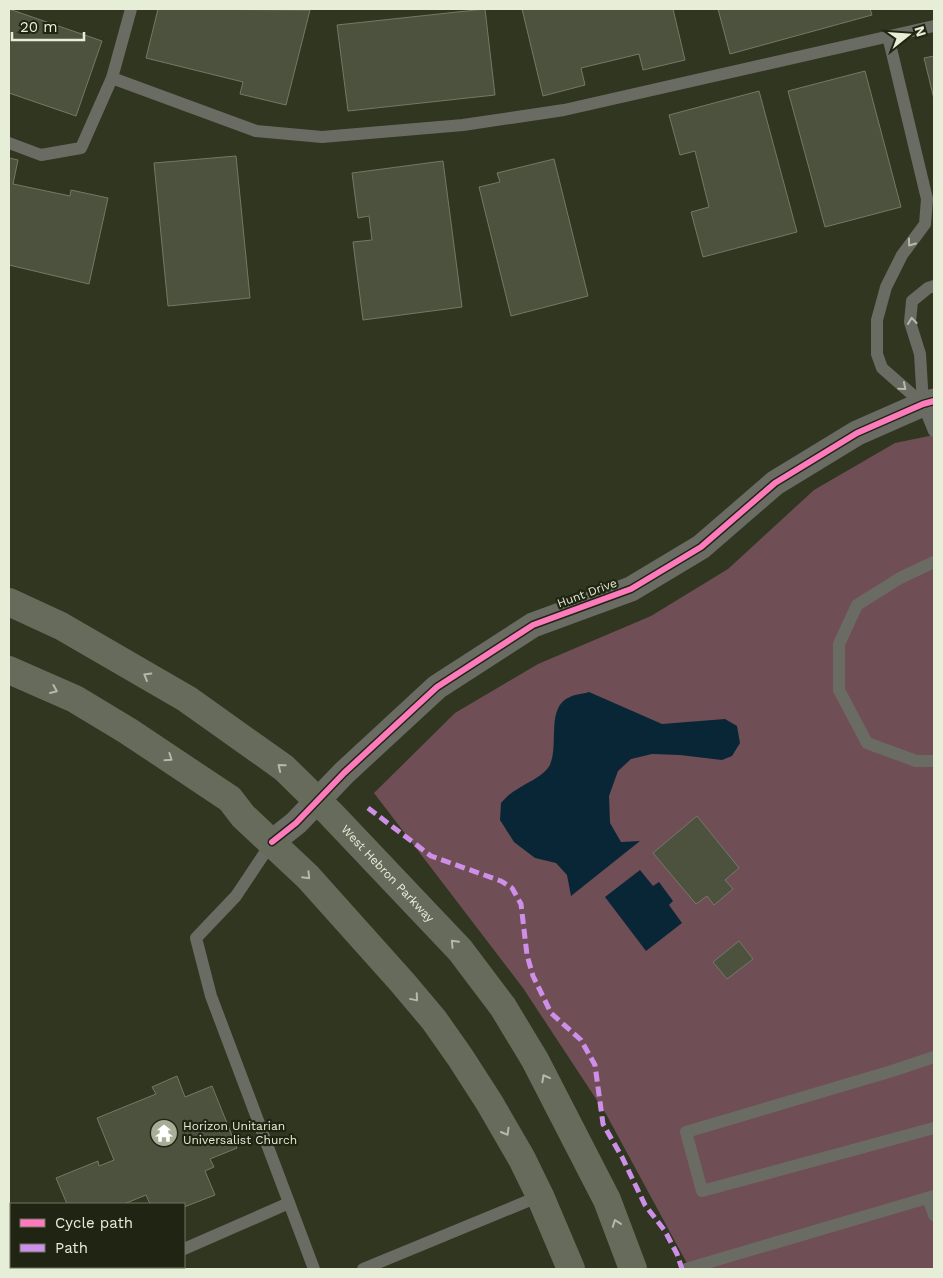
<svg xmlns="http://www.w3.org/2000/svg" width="943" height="1278" font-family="'Work Sans',sans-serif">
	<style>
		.green { fill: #704e56 }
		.water { fill: #092636 }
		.building { fill: #4d523f; stroke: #747966 }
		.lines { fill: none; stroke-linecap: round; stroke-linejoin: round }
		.lane { stroke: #6a6c63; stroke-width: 12 }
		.street { stroke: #6a6c63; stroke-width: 25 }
		.primary { stroke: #676b5c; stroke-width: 28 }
		.quiet { stroke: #ce8fe9; stroke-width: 5; stroke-dasharray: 10 5; stroke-linecap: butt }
		.cycleway-casing { stroke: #202513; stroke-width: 9 }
		.cycleway { stroke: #fd7abc; stroke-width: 6 }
		.oneway { stroke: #b5baa9 }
		.oneway2 { stroke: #b4baa6 }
		.labels { text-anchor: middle; stroke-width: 4.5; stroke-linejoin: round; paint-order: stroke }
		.street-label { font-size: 12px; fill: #e7eed7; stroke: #202513 }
		.poi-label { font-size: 12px; fill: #e7eed7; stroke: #202513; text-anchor: start }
	</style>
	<rect width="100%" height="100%" fill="#313620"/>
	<!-- green -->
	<path class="green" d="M934,435V1269H690L606,1114L523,988L374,793L455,713L538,664L651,616L728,569L814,490L895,443Z"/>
	<!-- water -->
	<g class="water">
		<path d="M589,692L662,724L725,719L737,726L740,743L732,756L722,760L680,755L652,754L631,759L618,771L609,796L610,823L621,842L640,841L571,896L567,875L556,863L535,858L514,842L500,820L501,803C506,798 510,793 516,790C526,783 540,778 548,768C561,750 544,707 570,697C575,694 583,694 589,692Z"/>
		<path d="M640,870L653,886L659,882L673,901L669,905L682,923L646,951L605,897Z"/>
	</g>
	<!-- building -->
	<g class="building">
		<path d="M9,9L102,41L76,116L9,93Z"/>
		<path d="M158,9L310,10L286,105L240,94L243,82L146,58Z"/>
		<path d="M485,9L495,95L348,111L337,25Z"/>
		<path d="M522,9H673L685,60L643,70L639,54L581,68L585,85L543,96Z"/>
		<path d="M718,9H870L872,15L730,54Z"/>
		<path d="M934,56V99L924,58Z"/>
		<path d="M865,71L901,207L825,227L788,91Z"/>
		<path d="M759,91L797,232L703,257L691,212L709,207L695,151L680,155L669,115Z"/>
		<path d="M236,156L250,298L168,306L154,163Z"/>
		<path d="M9,158L18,160L13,184L70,196L71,190L108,198L89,284L9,265Z"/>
		<path d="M554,159L588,296L511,316L479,187L500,182L497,173Z"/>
		<path d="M443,161L462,307L363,320L353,242L372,240L369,216L358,218L352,173Z"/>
		<path d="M697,816L739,868L725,880L733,889L714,905L707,896L696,904L653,853Z"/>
		<path d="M739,941L753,959L727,979L713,962Z"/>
		<path d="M177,1076L185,1097L212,1086L237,1148L210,1159L214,1167L205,1171L215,1195L184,1207V1204H150L146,1195L124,1204H67L56,1178L98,1161L99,1166L114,1160L97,1118L156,1094L152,1087Z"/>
	</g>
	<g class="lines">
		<!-- lane -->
		<g class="lane">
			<path d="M888,36L927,199L925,224L902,255L886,287L877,320V354L882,368L923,404"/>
			<path d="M112,78L131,9"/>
			<path d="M9,143L41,155L81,148L112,78L256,131L322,137L463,125L564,110L934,26"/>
			<path d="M934,286L928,288L912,301L910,322L920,354L923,404L934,431"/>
			<path d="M934,562L900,578L857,605L839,644V690L867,743L916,761H934"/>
			<path d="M272,842L236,896L196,938L211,996L314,1269"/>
			<path d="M934,1057L892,1071L686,1132L702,1191L934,1128"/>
			<path d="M928,1198L934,1215"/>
			<path d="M184,1249L289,1203"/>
			<path d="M138,1269L144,1267"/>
			<path d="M363,1269L540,1196"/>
			<path d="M686,1269L934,1196"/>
		</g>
		<!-- street -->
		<path class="street" d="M272,842L296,823L344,773L437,687L533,625L631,589L701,547L775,483L857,433L923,404L934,401"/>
		<!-- primary -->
		<g class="primary">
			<path id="s1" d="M9,602L61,626L187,699L284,768L331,814L460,950L503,1007L535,1060L607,1200L633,1269"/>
			<path d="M9,670L75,699L128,731L230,799L243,816L308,877L402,982L434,1020L460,1057L489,1102L522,1159L540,1196L571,1269"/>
		</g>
		<!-- quiet -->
		<path class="quiet" d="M368,808L431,856L501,881L512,888L521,904L527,955L533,976L551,1013L581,1040L595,1065L603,1124L622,1157L645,1205L665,1231L677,1254L682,1269"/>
		<!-- cycleway casing -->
		<g class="cycleway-casing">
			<path id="cycleway" d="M272,842L296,823L344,773L437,687L533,625L631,589L701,547L775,483L857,433L923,404L934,401"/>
		</g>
		<!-- cycleway -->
		<use href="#cycleway" class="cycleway"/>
	</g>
	<!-- one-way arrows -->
	<defs><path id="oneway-chevron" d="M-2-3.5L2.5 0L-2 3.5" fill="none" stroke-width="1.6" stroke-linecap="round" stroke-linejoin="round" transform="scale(1.25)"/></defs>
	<g class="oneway">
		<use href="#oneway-chevron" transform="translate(911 243) rotate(126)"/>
		<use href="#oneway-chevron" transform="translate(912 321) rotate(-96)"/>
		<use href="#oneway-chevron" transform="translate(903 387) rotate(40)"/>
	</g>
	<g class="oneway2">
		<use href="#oneway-chevron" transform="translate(147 676) rotate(-150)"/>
		<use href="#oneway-chevron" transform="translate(54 690) rotate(23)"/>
		<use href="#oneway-chevron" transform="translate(169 758) rotate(34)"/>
		<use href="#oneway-chevron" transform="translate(281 767) rotate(-141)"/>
		<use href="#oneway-chevron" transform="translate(307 876) rotate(46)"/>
		<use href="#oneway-chevron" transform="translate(454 943) rotate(-133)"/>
		<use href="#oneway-chevron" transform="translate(415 998) rotate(50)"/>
		<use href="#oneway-chevron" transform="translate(545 1078) rotate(-118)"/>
		<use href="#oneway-chevron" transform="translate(506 1132) rotate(60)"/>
		<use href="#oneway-chevron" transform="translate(616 1223) rotate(-110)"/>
	</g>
	<!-- icons -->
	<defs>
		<g id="temple-disc" transform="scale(1.4375)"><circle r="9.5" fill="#a7ae97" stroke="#202513"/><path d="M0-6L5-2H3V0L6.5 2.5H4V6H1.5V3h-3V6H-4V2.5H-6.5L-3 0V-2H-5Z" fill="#fff"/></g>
	</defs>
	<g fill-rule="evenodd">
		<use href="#temple-disc" x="164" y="1133"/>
	</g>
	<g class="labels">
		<!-- street labels -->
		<g class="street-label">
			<text transform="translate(587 593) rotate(-20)" y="4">Hunt Drive</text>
			<text dy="4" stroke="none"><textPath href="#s1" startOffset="470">West Hebron Parkway</textPath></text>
		</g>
		<!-- poi labels -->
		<g class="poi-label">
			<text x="183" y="1130">Horizon Unitarian<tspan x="183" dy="14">Universalist Church</tspan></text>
		</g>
	</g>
	<!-- border -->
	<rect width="943" height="1278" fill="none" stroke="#e7eed7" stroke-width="20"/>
	<!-- legend -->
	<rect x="10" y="1203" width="175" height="65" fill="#202513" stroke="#707561"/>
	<rect x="20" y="1219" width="25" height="8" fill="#fd7abc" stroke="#707561"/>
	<text x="55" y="1228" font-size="15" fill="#e7eed7">Cycle path</text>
	<rect x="20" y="1244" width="25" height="8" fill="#ce8fe9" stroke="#707561"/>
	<text x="55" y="1253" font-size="15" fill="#e7eed7">Path</text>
	<!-- north arrow -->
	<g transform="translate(908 35) rotate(73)" stroke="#202513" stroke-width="4" paint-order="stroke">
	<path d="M0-4L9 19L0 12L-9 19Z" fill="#e7eed7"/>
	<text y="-8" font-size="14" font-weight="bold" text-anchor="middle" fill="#e7eed7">N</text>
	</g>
	<!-- scale -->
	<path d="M12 32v8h72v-8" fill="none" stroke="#e7eed7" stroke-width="2.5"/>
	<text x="20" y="32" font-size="15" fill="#e7eed7" stroke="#202513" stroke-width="4" paint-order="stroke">20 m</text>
</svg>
